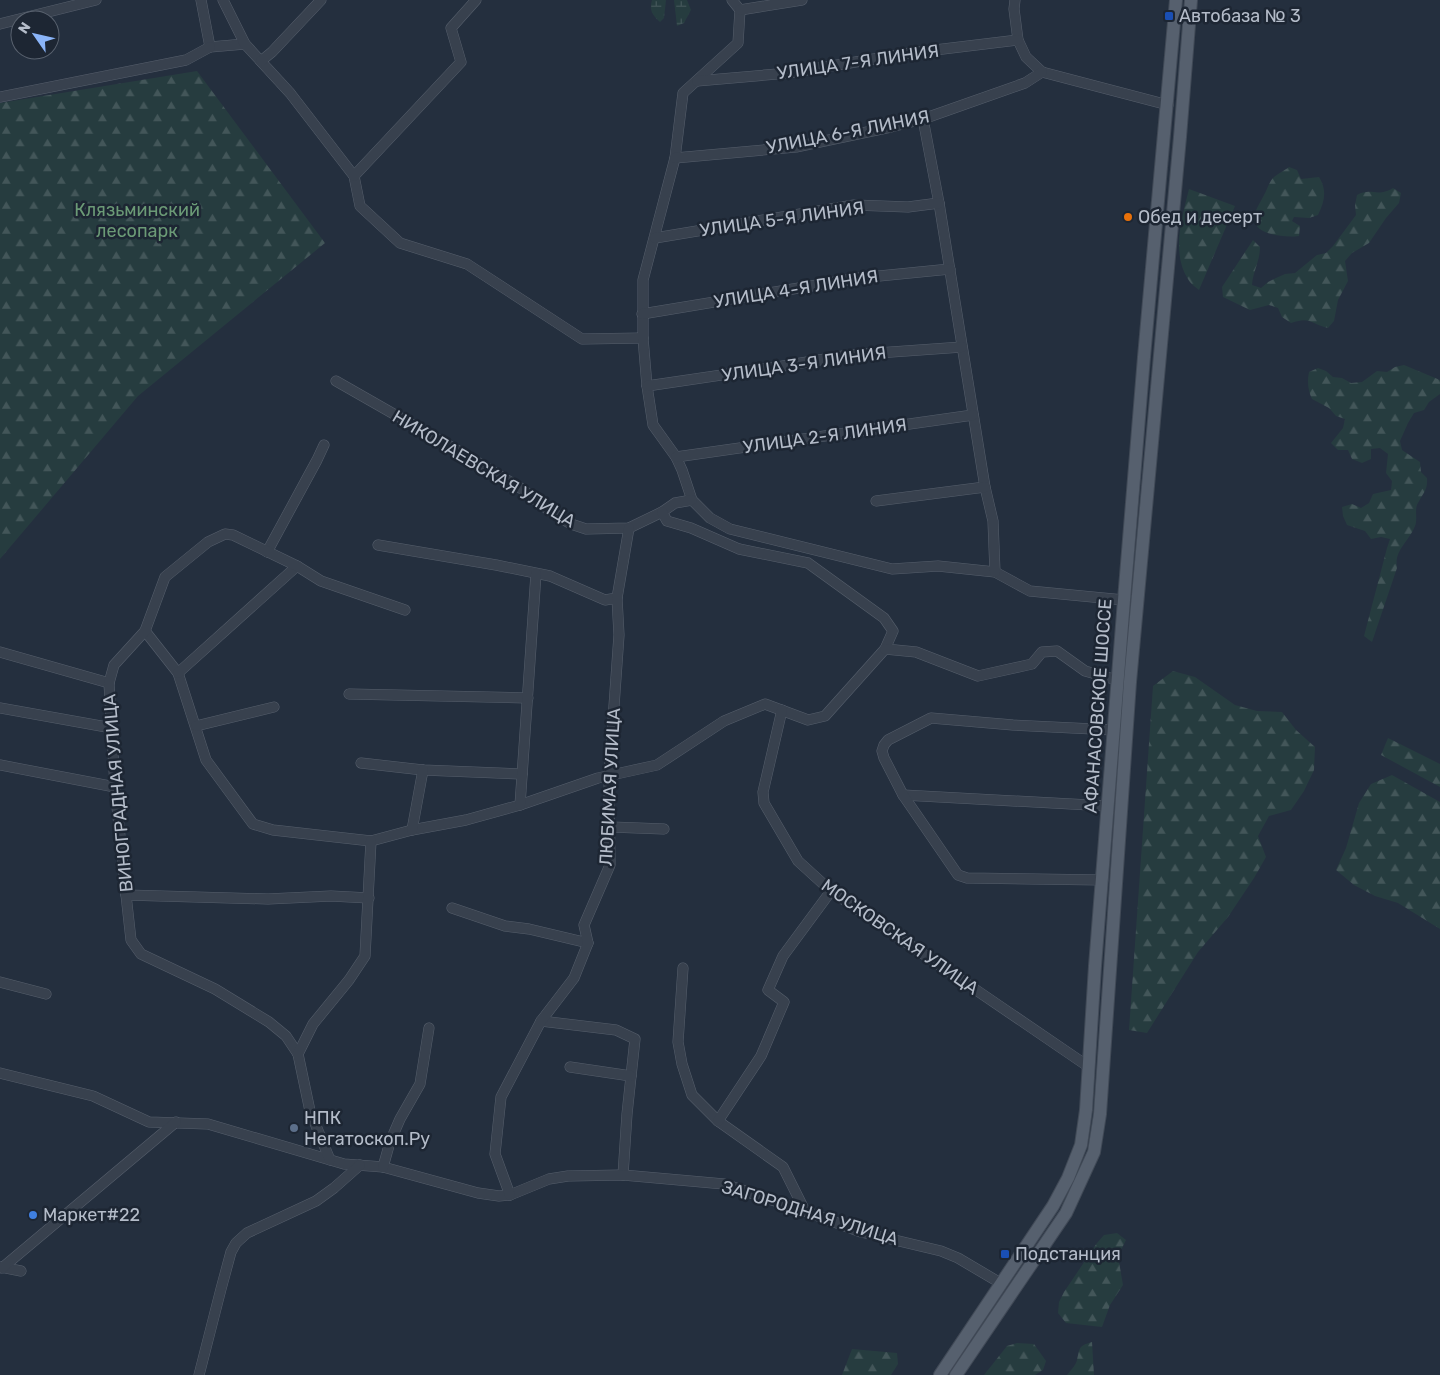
<svg xmlns="http://www.w3.org/2000/svg" width="1440" height="1375" font-family="Rubik,sans-serif">
	<style>
		.forest { fill: url(#forest-firs) }
		.wetland { fill: url(#wetland-marsh) }
		.lines { fill: none; stroke-linecap: round; stroke-linejoin: round }
		.minor-casing { stroke: #565f6c; stroke-width: 11 }
		.major-casing { stroke: #414a57; stroke-width: 14 }
		.minor { stroke: #38414e; stroke-width: 10 }
		.major { stroke: #56606e; stroke-width: 12 }
		.transit-dot { fill: #1a4fb4; stroke: #1d2633; stroke-width: 2 }
		.food-dot { fill: #e8710a; stroke: #1d2633; stroke-width: 2 }
		.service-dot { fill: #5c6f8a; stroke: #1d2633; stroke-width: 2 }
		.shop-dot { fill: #3f7fe0; stroke: #1d2633; stroke-width: 2 }
		.labels { text-anchor: middle; stroke-width: 5; stroke-linejoin: round; paint-order: stroke }
		.poi-label { font-size: 18px; fill: #b4bcc9; stroke: #1d2633; text-anchor: start }
		.street-label { font-size: 18px; fill: #b4bcc9; stroke: #1d2633 }
		.park-label { font-size: 18px; fill: #6b9a76; stroke: #1d2633 }
	</style>
	<defs>
		<pattern id="forest-firs" width="22" height="20" patternUnits="userSpaceOnUse" patternTransform="scale(1.25)"><rect width="22" height="20" fill="#263c3f"/><path d="M5 1l3.5 6h-7zM16 11l3.5 6h-7z" fill="#435659"/></pattern>
		<pattern id="wetland-marsh" width="20" height="14" patternUnits="userSpaceOnUse" patternTransform="scale(1.25)"><rect width="20" height="14" fill="#263c3f"/><path d="M1 5h8M5 5V1M11 12h8M15 12V8" fill="none" stroke="#435659"/></pattern>
	</defs>
	<rect width="100%" height="100%" fill="#242f3e"/>
	<!-- forest -->
	<g class="forest">
		<path d="M197,71L325,243L138,396L0,559V103Z"/>
		<path d="M1289,167L1297,170L1301,179L1319,177C1327,190 1325,201 1318,215L1309,218L1294,217L1292,221L1300,226L1299,236C1285,238 1248,235 1255,213C1257,207 1261,201 1264,195C1267,190 1269,182 1273,178C1277,174 1284,171 1289,167Z"/>
		<path d="M1393,188L1401,193L1399,203L1386,218L1369,243L1352,253L1345,261L1348,281L1338,300L1334,321L1328,328C1310,324 1311,316 1291,323L1282,317L1278,308L1269,305L1250,310L1223,297L1222,287L1253,240L1260,247C1260,261 1253,271 1252,285L1261,288L1268,282L1276,278L1285,274L1295,273L1317,255L1326,253L1333,246L1356,215L1355,205L1357,195C1372,187 1377,198 1393,188Z"/>
		<path d="M1189,189L1235,206L1199,290C1195,287 1190,283 1188,279C1171,253 1182,217 1189,189Z"/>
		<path d="M1404,365L1440,380V394L1429,402L1424,410L1414,413L1408,423L1400,441L1402,450L1420,462L1421,472L1427,478C1428,490 1423,493 1418,503C1414,509 1418,519 1415,526C1408,543 1394,550 1397,568L1372,642L1364,636L1387,548L1390,539L1381,537L1371,539L1365,531L1347,525L1343,516L1342,507L1352,504L1361,508L1369,503L1373,494L1391,490L1392,481L1386,473L1388,454L1380,448L1371,449V459L1362,463L1352,459L1348,450H1338L1331,443L1343,428L1345,419L1336,416L1329,408L1312,399C1308,390 1307,382 1309,372L1318,368L1326,371L1333,377L1342,378L1351,383L1362,382L1377,371L1387,372L1395,367Z"/>
		<path d="M1173,671L1195,677L1235,705L1257,711L1282,712L1296,730L1315,747L1314,770L1304,791L1291,810L1269,816L1258,836L1266,857L1254,878L1228,917L1198,952L1147,1033L1129,1030L1153,686Z"/>
		<path d="M1388,738L1440,764V787L1381,755Z"/>
		<path d="M1392,775L1440,802V929L1398,903L1375,896L1354,885L1336,870L1346,848L1359,803L1371,784Z"/>
		<path d="M1117,1233L1126,1240L1121,1250L1119,1262L1123,1285L1110,1305L1102,1327L1066,1323L1058,1313L1059,1302L1064,1292L1097,1243L1104,1235Z"/>
		<path d="M1092,1342L1094,1375H1067C1070,1371 1076,1365 1077,1360C1080,1348 1078,1346 1092,1342Z"/>
		<path d="M1017,1343L1034,1344L1046,1361L1043,1370L1035,1375H984L1007,1346Z"/>
		<path d="M852,1349L897,1353L898,1364L891,1375H842Z"/>
	</g>
	<!-- wetland -->
	<g class="wetland">
		<path d="M652,0H666L664,18L660,22C652,15 649,10 652,0Z"/>
		<path d="M674,0H687L691,10L684,23L677,26Z"/>
	</g>
	<g class="lines">
		<!-- minor casing -->
		<g class="minor-casing">
			<g id="minor">
				<path d="M201,0L210,47L245,44"/>
				<path d="M223,0L245,44L290,93L354,176L360,206L400,243L467,264L582,339L643,338"/>
				<path d="M732,0L740,10L738,43L683,93L675,158L643,280V338L647,386L653,425L676,457L682,470L692,500L710,518L730,529L892,569L938,566L995,572L1030,591L1124,600"/>
				<path d="M1015,0L1014,9L1018,40L1026,57L1042,72L1168,105"/>
				<path d="M740,10L802,0"/>
				<path d="M0,24L96,0"/>
				<path d="M261,61L272,52L321,0"/>
				<path d="M697,81L789,73L910,53L1018,40"/>
				<path d="M0,97L186,60L210,47"/>
				<path d="M923,119L939,203L985,487L993,521L995,572"/>
				<path d="M675,158L796,147L891,127L923,119L1025,83L1042,72"/>
				<path d="M354,176L461,62L451,28L476,0"/>
				<path d="M655,238L854,205L908,207L939,203"/>
				<path d="M642,314L859,278L950,269"/>
				<path d="M336,381L462,453L522,489L551,512L571,524L586,529L629,528L662,512L675,503L692,500"/>
				<path d="M647,386L783,366L849,355L962,347"/>
				<path d="M676,457L973,415"/>
				<path d="M876,501L985,487"/>
				<path d="M378,545L496,565L550,576L605,600L617,598"/>
				<path d="M267,552L317,460L324,445"/>
				<path d="M145,631L178,673L206,760L253,824L273,830L371,841L412,830L466,820L520,805L598,778L657,765L724,721L765,704L808,720L825,716L885,649L893,631L884,618L808,563L739,549L691,528L667,521L662,512"/>
				<path d="M885,649L916,652L978,676L1032,664L1042,652L1057,651L1085,671L1117,680"/>
				<path d="M0,652L109,683"/>
				<path d="M178,673L297,566"/>
				<path d="M349,694L528,698"/>
				<path d="M0,708L112,728"/>
				<path d="M782,710L763,792L764,803L798,861L831,891L1089,1067"/>
				<path d="M196,726L274,707"/>
				<path d="M361,763L423,770L522,774"/>
				<path d="M0,765L115,787"/>
				<path d="M903,795L1108,806"/>
				<path d="M520,805L536,574"/>
				<path d="M611,827L664,829"/>
				<path d="M412,830L423,770"/>
				<path d="M1103,880L967,878L958,875L903,795L884,758L882,751L884,745L888,740L931,718L1013,725L1114,730"/>
				<path d="M126,895L268,899L331,896L369,898"/>
				<path d="M452,908L505,926L529,929L588,943"/>
				<path d="M683,968L678,1042L682,1064L692,1095L718,1121L783,1167L805,1211"/>
				<path d="M0,982L46,994"/>
				<path d="M541,1021L616,1030L635,1039L627,1114L623,1175"/>
				<path d="M298,1054L286,1036L269,1022L215,989L141,954L131,940L126,895L115,787L109,683L114,665L145,631L165,577L208,542L225,534L233,535L297,566L321,581L405,610"/>
				<path d="M570,1067L631,1076"/>
				<path d="M0,1073L93,1096L149,1122L208,1124L344,1164L383,1167L478,1193L499,1196L510,1195L549,1179L568,1176L623,1175L724,1184L805,1211L861,1232L941,1251L958,1258L1002,1284"/>
				<path d="M718,1121L761,1056L784,1002L768,990L783,956L831,891"/>
				<path d="M330,1160L310,1111L298,1054L313,1024L349,980L365,956L371,841"/>
				<path d="M383,1167L390,1142L400,1119L420,1084L429,1028"/>
				<path d="M510,1195L495,1154L501,1097L541,1021L574,978L588,943L584,925L610,865L609,777L619,635L617,598L629,528"/>
				<path d="M0,1267L21,1271"/>
				<path d="M2,1268L176,1122"/>
				<path d="M199,1375L221,1289L231,1252L236,1243L247,1233L316,1201L334,1188L360,1165"/>
			</g>
		</g>
		<!-- major casing -->
		<g class="major-casing">
			<g id="major">
				<path d="M940,1375L1053,1206L1068,1178L1081,1145L1086,1110L1095,966L1124,600L1144,357L1176,0"/>
				<path d="M956,1375L1066,1213L1094,1152L1100,1114L1130,682L1180,137L1191,0"/>
			</g>
		</g>
		<!-- minor -->
		<use href="#minor" class="minor"/>
		<!-- major -->
		<use href="#major" class="major"/>
	</g>
	<!-- markers -->
	<g class="transit-dot">
		<rect x="1164" y="11" width="10" height="10" rx="2.5"/>
		<rect x="1000" y="1249" width="10" height="10" rx="2.5"/>
	</g>
	<circle class="food-dot" cx="1128" cy="217" r="5"/>
	<circle class="service-dot" cx="294" cy="1128" r="5"/>
	<circle class="shop-dot" cx="33" cy="1215" r="5"/>
	<g class="labels">
		<!-- poi labels -->
		<g class="poi-label">
			<text x="1179" y="22">Автобаза № 3</text>
			<text x="1138" y="223">Обед и десерт</text>
			<text x="304" y="1124">НПК<tspan x="304" dy="21">Негатоскоп.Ру</tspan></text>
			<text x="43" y="1221">Маркет#22</text>
			<text x="1015" y="1260">Подстанция</text>
		</g>
		<!-- street labels -->
		<g class="street-label">
			<text transform="translate(858 62) rotate(-8)" y="6">УЛИЦА 7-Я ЛИНИЯ</text>
			<text transform="translate(848 132) rotate(-11)" y="6">УЛИЦА 6-Я ЛИНИЯ</text>
			<text transform="translate(782 219) rotate(-8)" y="6">УЛИЦА 5-Я ЛИНИЯ</text>
			<text transform="translate(796 289) rotate(-9)" y="6">УЛИЦА 4-Я ЛИНИЯ</text>
			<text transform="translate(804 364) rotate(-8)" y="6">УЛИЦА 3-Я ЛИНИЯ</text>
			<text transform="translate(825 436) rotate(-8)" y="6">УЛИЦА 2-Я ЛИНИЯ</text>
			<text transform="translate(484 469) rotate(31)" y="6">НИКОЛАЕВСКАЯ УЛИЦА</text>
			<text transform="translate(1098 706) rotate(-86)" y="6">АФАНАСОВСКОЕ ШОССЕ</text>
			<text transform="translate(610 787) rotate(-87)" y="6">ЛЮБИМАЯ УЛИЦА</text>
			<text transform="translate(118 793) rotate(-95)" y="6">ВИНОГРАДНАЯ УЛИЦА</text>
			<text transform="translate(900 937) rotate(35)" y="6">МОСКОВСКАЯ УЛИЦА</text>
			<text transform="translate(810 1213) rotate(17)" y="6">ЗАГОРОДНАЯ УЛИЦА</text>
		</g>
		<!-- park labels -->
		<g class="park-label">
			<text x="137" y="216">Клязьминский<tspan x="137" dy="21">лесопарк</tspan></text>
		</g>
	</g>
	<!-- north arrow -->
	<g transform="translate(35 35) rotate(304)"><circle r="24" fill="#1d2633" stroke="#59626f"/>
	<path d="M0-4L9 19L0 12L-9 19Z" fill="#8ab4f8"/>
	<text y="-8" font-size="14" font-weight="bold" text-anchor="middle" fill="#b4bcc9">N</text>
	</g>
</svg>
